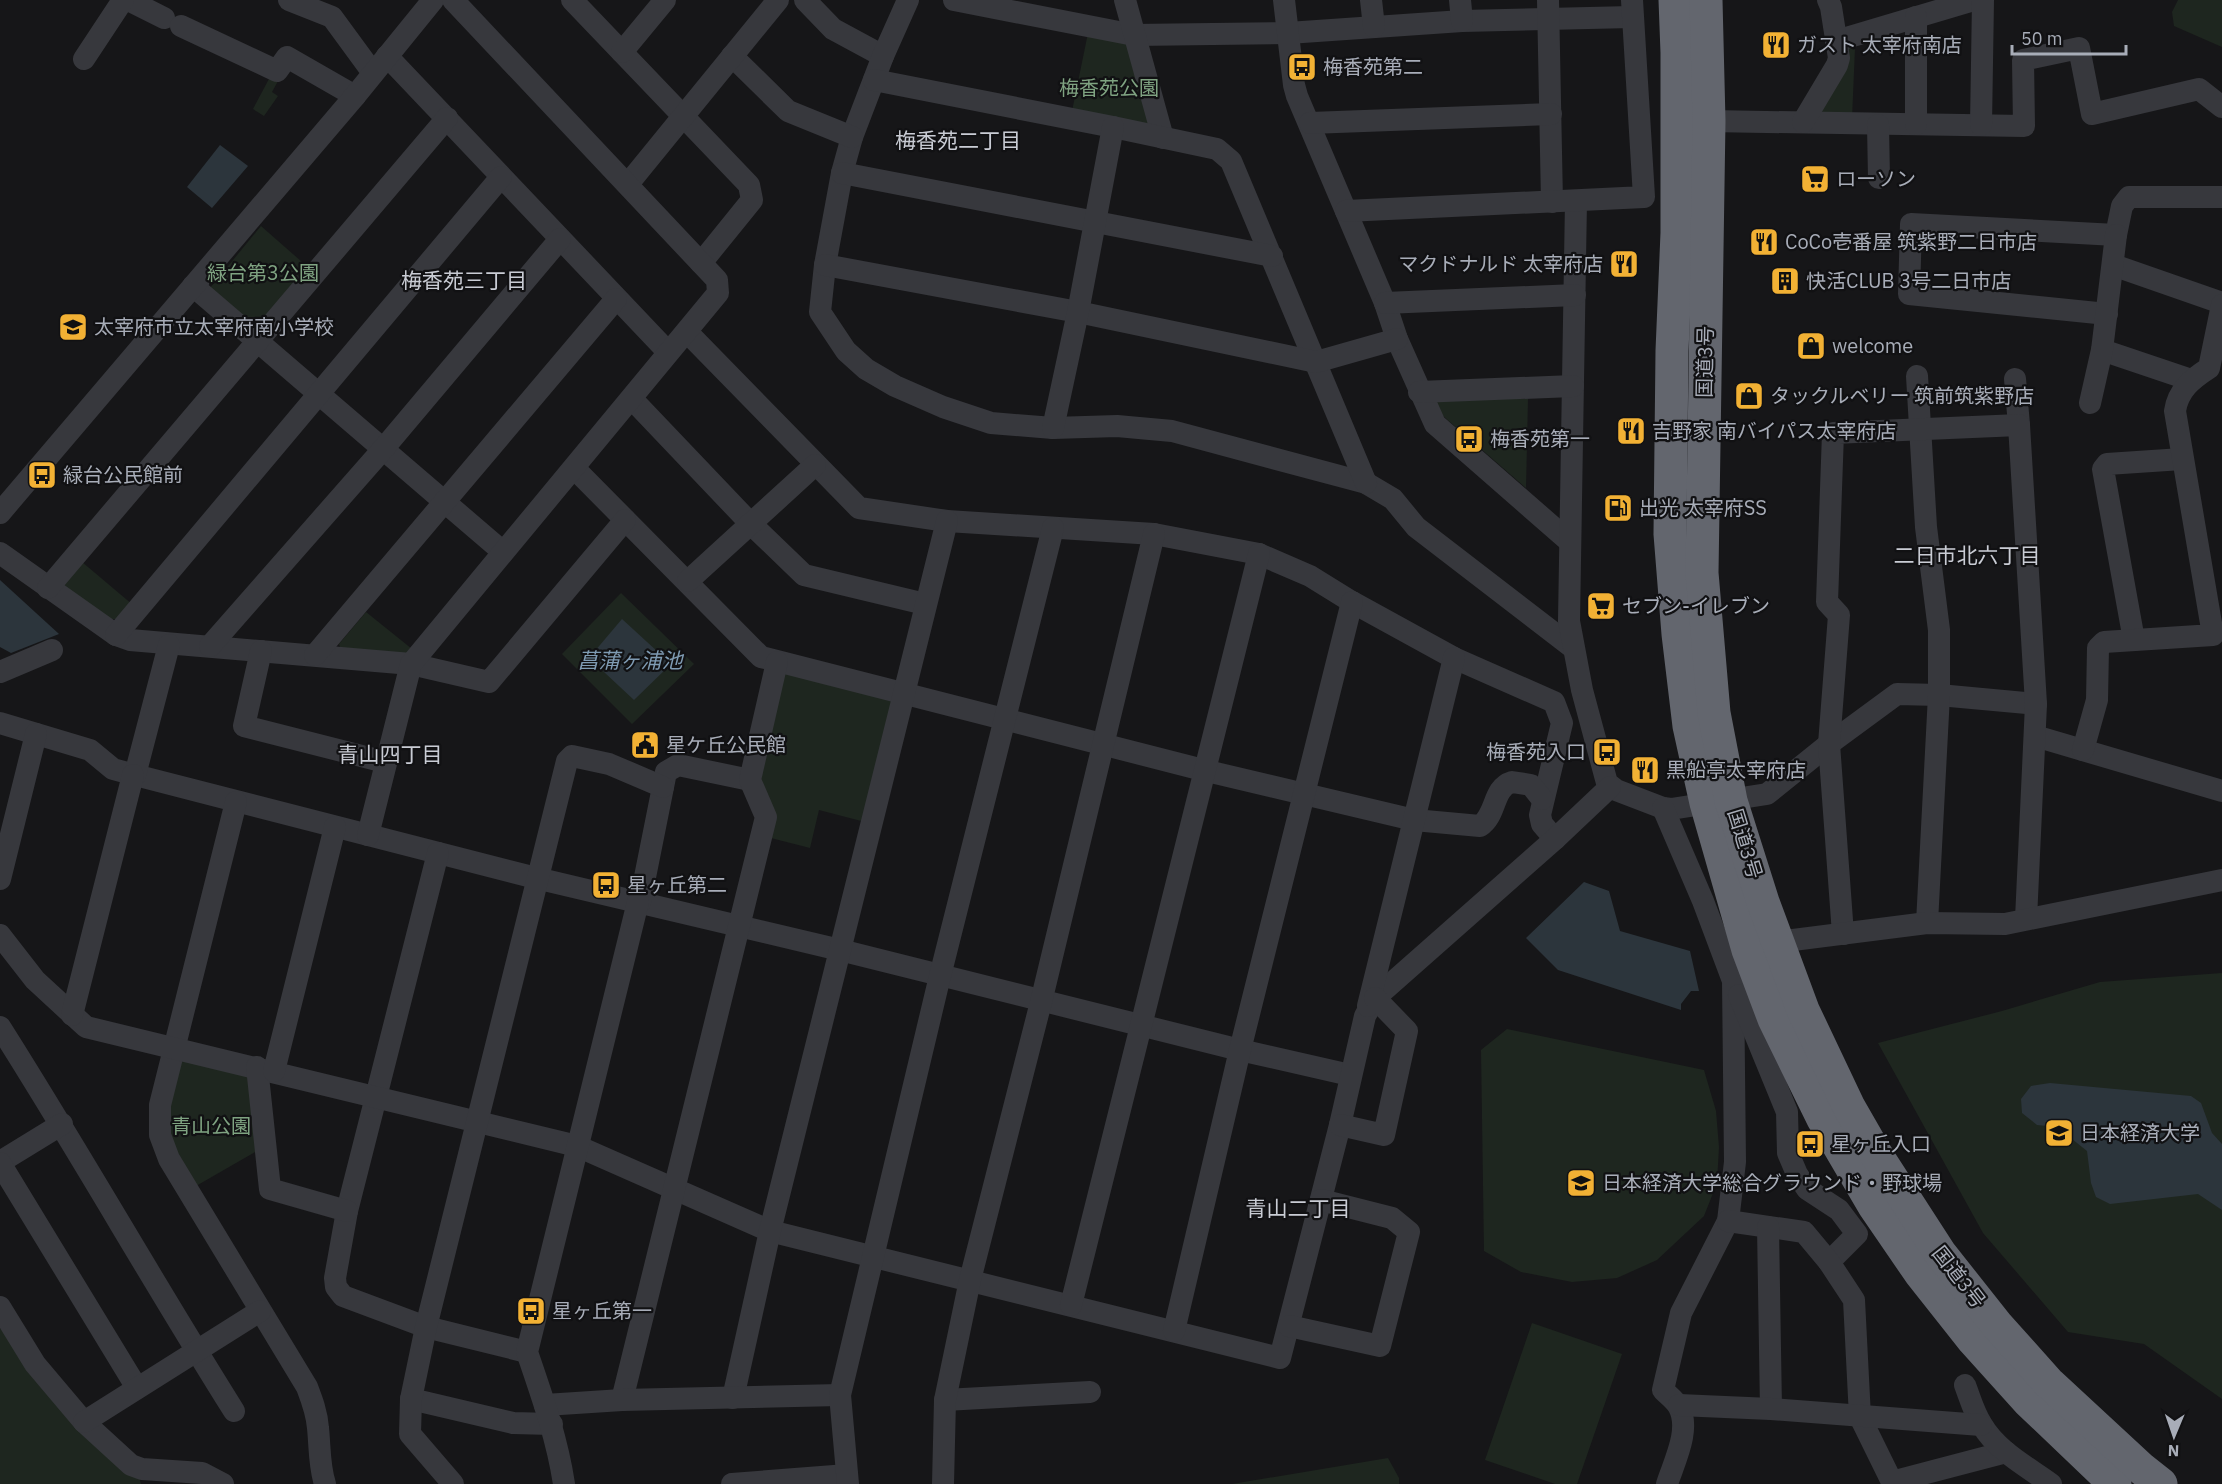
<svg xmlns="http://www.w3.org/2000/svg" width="2222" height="1484" font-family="'IBM Plex Sans','Noto Sans JP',sans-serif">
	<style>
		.green { fill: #1e261f }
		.water { fill: #2c353c }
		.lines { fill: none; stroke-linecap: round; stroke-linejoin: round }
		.minor { stroke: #37383d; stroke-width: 22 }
		.highway { stroke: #63666e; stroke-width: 33 }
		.labels { text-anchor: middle; stroke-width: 4.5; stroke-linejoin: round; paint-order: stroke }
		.poi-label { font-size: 20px; fill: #a8adb8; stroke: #111113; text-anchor: start }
		.park-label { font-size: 20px; fill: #7fa381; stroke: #111113 }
		.street-label { font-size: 20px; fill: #a8adb8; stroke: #111113 }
		.neighbourhood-label { font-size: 21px; fill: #c9ccd4; stroke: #111113 }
		.water-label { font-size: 21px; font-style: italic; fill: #7f9bb3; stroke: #111113 }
	</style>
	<rect width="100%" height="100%" fill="#161618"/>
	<!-- green -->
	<g class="green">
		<path d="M2178,0H2222V47L2174,26L2172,12Z"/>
		<path d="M1088,33L1126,38L1151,121L1144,129L1072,111Z"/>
		<path d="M1845,48H1855L1852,119H1818Z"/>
		<path d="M270,77L278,81L272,92L278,96L264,116L253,109Z"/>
		<path d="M261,226L310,269L256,326L210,288Z"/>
		<path d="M1437,399H1528L1526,488L1435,409Z"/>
		<path d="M82,562L133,605L121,619H107L62,588Z"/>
		<path d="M621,593L694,664L632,724L562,654Z"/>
		<path d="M366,612L412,649L409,657L341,650L339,644Z"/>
		<path d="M791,668L890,698L895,710L865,822L819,810L810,848L767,837L760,784L782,674Z"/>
		<path d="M2222,973V1399L2144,1344L2068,1332L1983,1233L1878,1043L2002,1011L2100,982Z"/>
		<path d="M1507,1029L1704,1070L1716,1111L1719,1147L1717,1183L1704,1216L1657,1260L1617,1278L1572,1282L1521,1272L1484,1251L1481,1050Z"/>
		<path d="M186,1060L249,1076L257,1151L196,1186L173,1153L166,1122L176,1063Z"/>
		<path d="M1532,1323L1622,1354L1577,1484H1555L1485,1460Z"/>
		<path d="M0,1328L139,1477L141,1484H0Z"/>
		<path d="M1388,1458L1399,1478V1484H1232Z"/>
	</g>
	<!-- water -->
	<g class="water">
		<path d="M220,145L248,166L212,208L187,187Z"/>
		<path d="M0,580L59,634L11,653L0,647Z"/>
		<path d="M622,619L671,664L634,700L589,658Z"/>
		<path d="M1584,882L1609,891L1620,931L1690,951L1699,991H1691L1681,1004V1010L1558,970L1526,938Z"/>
		<path d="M2050,1083L2191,1096L2201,1103L2212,1133L2222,1144V1210L2198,1194L2110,1204L2096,1197L2091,1183L2087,1151L2057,1127L2037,1125L2022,1113L2021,1099L2031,1086Z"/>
	</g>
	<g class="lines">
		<!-- minor -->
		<g class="minor">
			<path d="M128,0L164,18"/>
			<path d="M289,0L332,17L373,73"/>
			<path d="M572,0L749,185L752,200L701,263"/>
			<path d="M805,0L833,29L883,56"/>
			<path d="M908,0L883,56L852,137L842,173L825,265L820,312L846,351L866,369L895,386L943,407L991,423L1053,428L1117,426L1172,431L1366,483L1393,499L1416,527L1572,647"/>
			<path d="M954,0L1134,35L1288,33L1462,21L1632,17"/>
			<path d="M1125,0L1163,138"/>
			<path d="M1284,0L1294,85L1297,96L1385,303L1397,339L1435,424L1570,542"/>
			<path d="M1371,0L1374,27"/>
			<path d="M1460,0L1462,21"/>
			<path d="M1548,0L1552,202"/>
			<path d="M181,26L277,71L287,57L355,96"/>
			<path d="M1836,41L1974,0"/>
			<path d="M622,52L665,0"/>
			<path d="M387,56L668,352"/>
			<path d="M732,56L788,111L852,137"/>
			<path d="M84,59L123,0"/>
			<path d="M874,80L1113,127L1217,149L1231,161L1366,483"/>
			<path d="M1709,121L2024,126L2023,60L2079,48L2092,114L2199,89L2222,107"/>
			<path d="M1803,122L1837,65L1839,58L1831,7L1828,0"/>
			<path d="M1310,123L1551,114"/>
			<path d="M1916,124V17"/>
			<path d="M1878,125L1879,178"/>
			<path d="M1981,125L1983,0"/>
			<path d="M842,173L1272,256"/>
			<path d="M628,184L778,0"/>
			<path d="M1576,201L1569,621L1582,690L1607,783L1616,790L1663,808L1671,809L1767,794L1829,744L1897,694L1939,695L2036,704"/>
			<path d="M1346,211L1644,197L1632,0"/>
			<path d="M825,265L1078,312L1316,362L1397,339"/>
			<path d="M2113,265L2222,303"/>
			<path d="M193,286L503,552"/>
			<path d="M1385,303L1575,295"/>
			<path d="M2107,314L1909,294L1911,224L2116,235L2122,206L2129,197H2222"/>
			<path d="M687,332L859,508L947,521L1154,534L1259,554L1310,576L1352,602L1454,658L1554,702L1562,723L1540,815L1542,824L1555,839"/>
			<path d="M2102,350L2191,380"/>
			<path d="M1917,376L1926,527L1939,630V695L1927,923"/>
			<path d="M2015,379L2019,425"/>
			<path d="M1419,392L1573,386"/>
			<path d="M632,399L751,524L804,575L925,604"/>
			<path d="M2090,403L2102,350L2116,235"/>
			<path d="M1053,428L1078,312L1113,127"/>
			<path d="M574,468L761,657L1203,770L1414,820L1480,826C1497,815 1492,788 1512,782L1531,785L1542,799"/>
			<path d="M0,513L355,96L433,0"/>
			<path d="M0,553L116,635L130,640L411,664L489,682L625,520"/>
			<path d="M688,581L815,465"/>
			<path d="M48,588L447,118"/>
			<path d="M116,635L501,177"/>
			<path d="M2134,640L2103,469L2107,464L2182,459"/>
			<path d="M210,646L384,448L560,239"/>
			<path d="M261,651L244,726L385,762"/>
			<path d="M315,655L616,299"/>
			<path d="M0,672L52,650"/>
			<path d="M0,723L90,750L113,769L135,775L536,878L840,950L1240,1050L1350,1075"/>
			<path d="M2035,736L2222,791"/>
			<path d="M2083,750L2097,700L2098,648L2104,642L2213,635L2175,411C2178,390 2192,379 2209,368L2222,305"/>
			<path d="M135,775L169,645"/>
			<path d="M236,802L160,1105V1135L169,1159L307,1387C312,1400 317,1413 318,1428C320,1447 319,1466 325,1484"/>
			<path d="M1663,808L1703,901L1733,981L1735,1162L1728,1221L1681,1313L1663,1390C1668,1395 1676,1401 1679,1407C1691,1430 1674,1462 1667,1484"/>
			<path d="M368,835L411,664L718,293L717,280L453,0"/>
			<path d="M438,853L347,1211L335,1278L336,1287L343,1296L426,1327L527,1352"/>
			<path d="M0,879L36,734"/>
			<path d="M640,902L666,772L678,765L750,780"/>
			<path d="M1843,934L1829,744L1839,615L1827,602L1833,433L2019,425L2036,704L2026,919"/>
			<path d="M0,935L35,980L86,1027L577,1146L770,1231L1280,1358L1340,1125L1365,1016L1375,998L1555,839L1610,787"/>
			<path d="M1777,942L1927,923L2005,924L2222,880"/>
			<path d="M1739,995L1787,1112L1788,1153L1797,1174L1807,1189L1839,1210L1857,1234L1829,1262"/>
			<path d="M1368,1006L1454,658"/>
			<path d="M72,1015L133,775"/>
			<path d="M0,1027C80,1153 154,1284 234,1411"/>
			<path d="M257,1067L270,1189L347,1211"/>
			<path d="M274,1071L335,827"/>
			<path d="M1340,1125L1384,1135L1407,1031L1375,998"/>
			<path d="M0,1162L62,1124"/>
			<path d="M0,1163L137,1388"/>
			<path d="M1728,1221L1804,1232L1829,1262L1854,1300L1860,1417L1892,1482L2006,1452"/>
			<path d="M1768,1227L1771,1409"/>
			<path d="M1071,1305C1135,1055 1194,804 1259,554"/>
			<path d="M0,1307L35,1364L84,1422L131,1465L142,1469L202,1473L223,1484"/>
			<path d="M1289,1326L1380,1346L1409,1232L1392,1218L1321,1200"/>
			<path d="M1174,1331L1240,1050L1352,602"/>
			<path d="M1965,1385C1970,1398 1974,1413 1982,1425C1997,1451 2028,1467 2051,1484"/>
			<path d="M733,1398L770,1231L947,521"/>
			<path d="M411,1399L513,1423L552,1424"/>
			<path d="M622,1400L766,817L750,780L777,662"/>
			<path d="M945,1400L1090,1392"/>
			<path d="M545,1405L622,1400L840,1395"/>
			<path d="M1679,1405L1771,1409L1981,1425"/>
			<path d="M84,1422L260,1311"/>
			<path d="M453,1484L410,1434L411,1399L426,1327L567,761L572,756L609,764L663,787"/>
			<path d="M564,1484C557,1438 542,1396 527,1352L638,902"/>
			<path d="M732,1484L847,1475"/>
			<path d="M848,1484L840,1395L940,976L1053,528"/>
			<path d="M943,1484L945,1400L970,1280L1041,1002L1154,534"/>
		</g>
		<!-- highway -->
		<g class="highway">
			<path d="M1675,0L1677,53V233L1672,351L1670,534L1678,634L1689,726L1706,803L1748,950L1774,1019L1823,1119L1874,1206L1920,1273L1973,1340L2028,1401L2115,1484"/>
			<path d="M1706,0L1709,121L1702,573L1714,713L1731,801L1763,902L1803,1010L1849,1107L1876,1154L1940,1253L1997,1325L2048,1382L2142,1469L2161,1484"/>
		</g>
	</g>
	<!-- icons -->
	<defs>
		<g id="restaurant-square" transform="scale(1.5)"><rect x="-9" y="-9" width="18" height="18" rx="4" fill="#f2b134" stroke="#111113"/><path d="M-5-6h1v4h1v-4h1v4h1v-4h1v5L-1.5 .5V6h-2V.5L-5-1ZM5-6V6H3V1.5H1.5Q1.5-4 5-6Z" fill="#111"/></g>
		<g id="bus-square" transform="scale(1.5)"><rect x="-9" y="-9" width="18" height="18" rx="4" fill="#f2b134" stroke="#111113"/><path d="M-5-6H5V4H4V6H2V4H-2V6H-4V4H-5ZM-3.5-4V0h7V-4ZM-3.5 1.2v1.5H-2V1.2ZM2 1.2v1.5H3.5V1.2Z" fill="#111"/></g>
		<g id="supermarket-square" transform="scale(1.5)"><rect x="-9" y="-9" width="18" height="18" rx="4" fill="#f2b134" stroke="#111113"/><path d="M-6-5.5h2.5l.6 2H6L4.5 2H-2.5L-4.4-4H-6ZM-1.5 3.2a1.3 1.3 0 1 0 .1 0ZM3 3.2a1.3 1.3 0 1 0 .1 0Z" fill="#111"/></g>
		<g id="building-square" transform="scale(1.5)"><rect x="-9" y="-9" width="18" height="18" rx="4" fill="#f2b134" stroke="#111113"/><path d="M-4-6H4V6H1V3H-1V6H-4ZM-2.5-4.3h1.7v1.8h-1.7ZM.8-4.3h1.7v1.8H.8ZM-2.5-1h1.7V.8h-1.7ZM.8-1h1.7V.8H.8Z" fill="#111"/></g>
		<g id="school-square" transform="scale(1.5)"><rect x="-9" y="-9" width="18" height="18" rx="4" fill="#f2b134" stroke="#111113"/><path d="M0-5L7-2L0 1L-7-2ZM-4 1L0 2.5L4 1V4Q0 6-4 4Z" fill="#111"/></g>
		<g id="shop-square" transform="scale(1.5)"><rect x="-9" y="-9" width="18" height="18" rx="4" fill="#f2b134" stroke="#111113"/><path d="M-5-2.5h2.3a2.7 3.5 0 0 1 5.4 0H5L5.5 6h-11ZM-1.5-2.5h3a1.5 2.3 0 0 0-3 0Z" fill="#111"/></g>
		<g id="fuel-square" transform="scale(1.5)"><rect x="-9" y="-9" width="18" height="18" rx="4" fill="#f2b134" stroke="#111113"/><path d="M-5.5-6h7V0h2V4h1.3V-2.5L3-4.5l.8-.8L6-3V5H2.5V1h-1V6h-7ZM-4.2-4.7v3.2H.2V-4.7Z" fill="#111"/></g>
		<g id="civic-square" transform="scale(1.5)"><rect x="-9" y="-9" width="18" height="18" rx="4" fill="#f2b134" stroke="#111113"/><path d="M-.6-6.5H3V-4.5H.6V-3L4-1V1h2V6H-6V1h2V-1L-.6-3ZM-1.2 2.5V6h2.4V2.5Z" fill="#111"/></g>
		<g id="university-square" transform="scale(1.5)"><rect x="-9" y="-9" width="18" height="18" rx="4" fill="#f2b134" stroke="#111113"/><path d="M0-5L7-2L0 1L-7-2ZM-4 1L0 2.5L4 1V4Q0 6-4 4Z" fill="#111"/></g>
	</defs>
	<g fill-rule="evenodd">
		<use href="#restaurant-square" x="1776" y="45"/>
		<use href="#bus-square" x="1302" y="67"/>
		<use href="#supermarket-square" x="1815" y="179"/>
		<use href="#restaurant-square" x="1764" y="242"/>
		<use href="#restaurant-square" x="1624" y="264"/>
		<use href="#building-square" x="1785" y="281"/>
		<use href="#school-square" x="73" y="327"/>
		<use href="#shop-square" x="1811" y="346"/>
		<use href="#shop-square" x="1749" y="396"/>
		<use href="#restaurant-square" x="1631" y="431"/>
		<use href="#bus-square" x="1469" y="439"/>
		<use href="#bus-square" x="42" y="475"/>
		<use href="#fuel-square" x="1618" y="508"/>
		<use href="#supermarket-square" x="1601" y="606"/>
		<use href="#civic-square" x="645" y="745"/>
		<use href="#bus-square" x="1607" y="752"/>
		<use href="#restaurant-square" x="1645" y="770"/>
		<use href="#bus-square" x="606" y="885"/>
		<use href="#university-square" x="2059" y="1133"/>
		<use href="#bus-square" x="1810" y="1144"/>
		<use href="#university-square" x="1581" y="1183"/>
		<use href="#bus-square" x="531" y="1311"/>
	</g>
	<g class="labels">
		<!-- poi labels -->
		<g class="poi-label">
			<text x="1797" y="52">ガスト 太宰府南店</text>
			<text x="1323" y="74">梅香苑第二</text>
			<text x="1836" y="186">ローソン</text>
			<text x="1785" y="249">CoCo壱番屋 筑紫野二日市店</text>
			<text x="1603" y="271" text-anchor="end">マクドナルド 太宰府店</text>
			<text x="1806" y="288">快活CLUB 3号二日市店</text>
			<text x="94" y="334">太宰府市立太宰府南小学校</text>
			<text x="1832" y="353">welcome</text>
			<text x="1770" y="403">タックルベリー 筑前筑紫野店</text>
			<text x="1652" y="438">吉野家 南バイパス太宰府店</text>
			<text x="1490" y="446">梅香苑第一</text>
			<text x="63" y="482">緑台公民館前</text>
			<text x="1639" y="515">出光 太宰府SS</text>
			<text x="1622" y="613">セブン-イレブン</text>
			<text x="666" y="752">星ケ丘公民館</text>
			<text x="1586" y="759" text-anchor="end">梅香苑入口</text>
			<text x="1666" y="777">黒船亭太宰府店</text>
			<text x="627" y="892">星ヶ丘第二</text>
			<text x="2080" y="1140">日本経済大学</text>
			<text x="1831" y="1151">星ヶ丘入口</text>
			<text x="1602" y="1190">日本経済大学総合グラウンド・野球場</text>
			<text x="552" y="1318">星ヶ丘第一</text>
		</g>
		<!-- park labels -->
		<g class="park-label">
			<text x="1109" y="95">梅香苑公園</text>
			<text x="263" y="280">緑台第3公園</text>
			<text x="211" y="1133">青山公園</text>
		</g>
		<!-- street labels -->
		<g class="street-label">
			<text transform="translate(1705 362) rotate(-89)" y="7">国道3号</text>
			<text transform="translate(1745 844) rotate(73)" y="7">国道3号</text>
			<text transform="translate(1959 1277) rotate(52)" y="7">国道3号</text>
		</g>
		<!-- neighbourhood labels -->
		<g class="neighbourhood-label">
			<text x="958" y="148">梅香苑二丁目</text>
			<text x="464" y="288">梅香苑三丁目</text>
			<text x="1967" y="563">二日市北六丁目</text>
			<text x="390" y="762">青山四丁目</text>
			<text x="1298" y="1216">青山二丁目</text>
		</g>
		<!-- water labels -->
		<g class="water-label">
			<text x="630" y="668">菖蒲ヶ浦池</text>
		</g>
	</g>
	<!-- north arrow -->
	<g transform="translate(2174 1436) rotate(182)" stroke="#111113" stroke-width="4.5" paint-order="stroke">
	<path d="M0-4.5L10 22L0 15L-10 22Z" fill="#a8adb8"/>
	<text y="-9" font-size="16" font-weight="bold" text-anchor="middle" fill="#a8adb8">N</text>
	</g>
	<!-- scale -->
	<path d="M2012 45v9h114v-9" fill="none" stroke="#a8adb8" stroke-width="3"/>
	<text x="2021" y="45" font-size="18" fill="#a8adb8" stroke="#111113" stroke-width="4.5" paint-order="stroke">50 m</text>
</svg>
